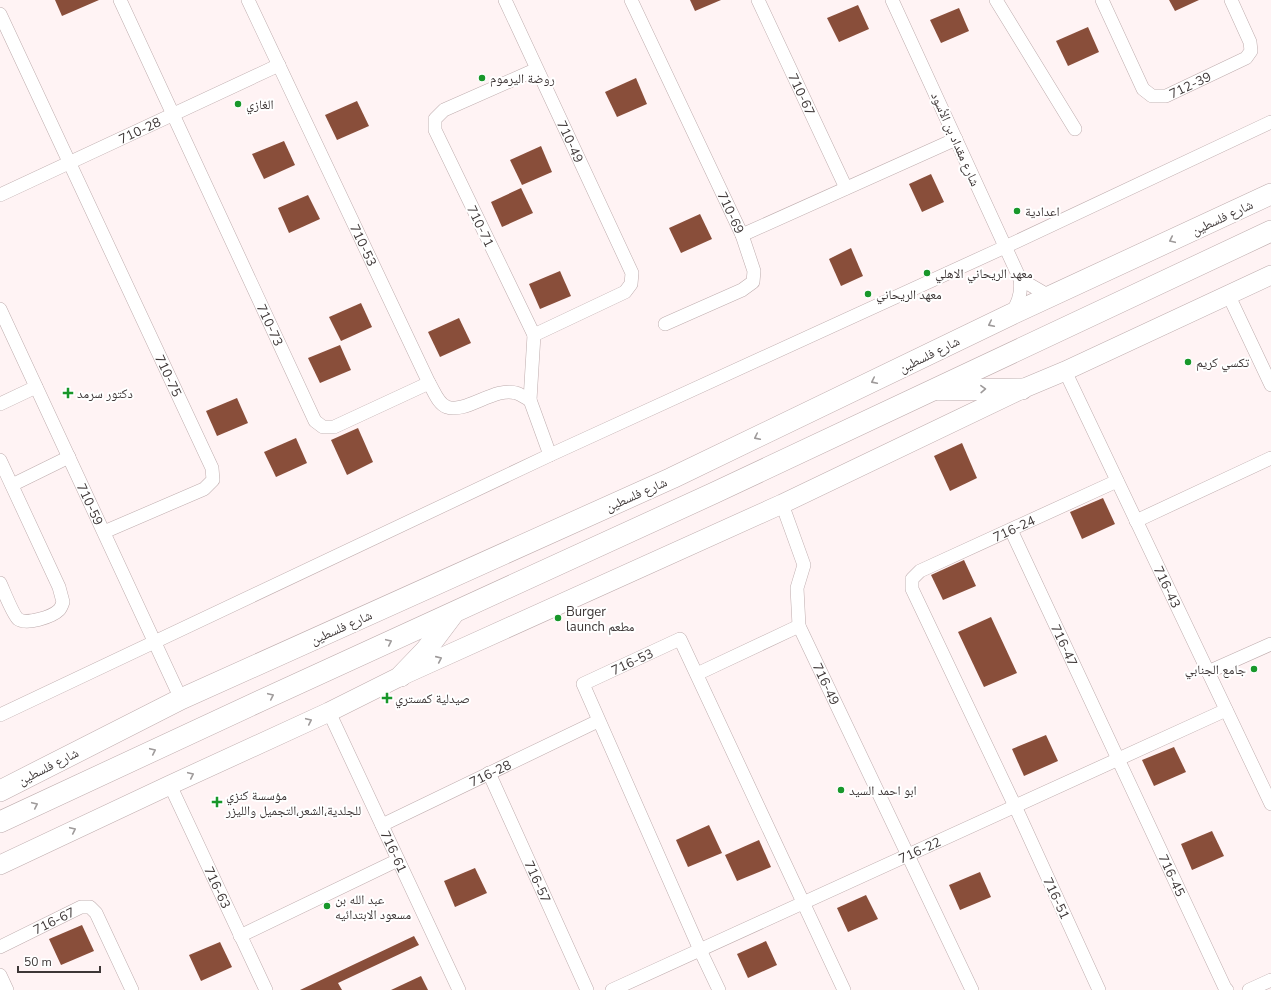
<svg xmlns="http://www.w3.org/2000/svg" width="1271" height="990" font-family="'Nunito Sans','Noto Naskh Arabic',sans-serif">
	<style>
		.building { fill: #894e3a }
		.lines { fill: none; stroke-linecap: round; stroke-linejoin: round }
		.street-casing { stroke: #beacad; stroke-width: 14 }
		.secondary-casing { stroke: #beacad; stroke-width: 20 }
		.primary-casing { stroke: #beacad; stroke-width: 22 }
		.street { stroke: #fff; stroke-width: 13 }
		.secondary { stroke: #fff; stroke-width: 19 }
		.primary { stroke: #fff; stroke-width: 21 }
		.oneway { stroke: #9e9a9a }
		.poi-dot { fill: #18972a; stroke: #fff; stroke-width: 1.5 }
		.labels { text-anchor: middle; stroke-width: 4; stroke-linejoin: round; paint-order: stroke }
		.poi-label { font-size: 13px; fill: #3d3636; stroke: #fff; text-anchor: start }
		.street-label { font-size: 13px; fill: #3d3636; stroke: #fff }
	</style>
	<rect width="100%" height="100%" fill="#fff3f4"/>
	<!-- building -->
	<g class="building">
		<path d="M55,0H99L62,16Z"/>
		<path d="M690,0H721L695,11Z"/>
		<path d="M1169,0H1199L1175,11Z"/>
		<path d="M858,5L869,29L839,42L827,18Z"/>
		<path d="M959,8L969,31L941,43L930,20Z"/>
		<path d="M1088,27L1099,52L1068,66L1056,41Z"/>
		<path d="M636,78L647,104L617,117L605,92Z"/>
		<path d="M357,101L369,126L337,140L325,115Z"/>
		<path d="M284,141L295,165L264,179L252,154Z"/>
		<path d="M541,146L552,172L522,185L510,160Z"/>
		<path d="M931,174L944,202L922,212L909,184Z"/>
		<path d="M521,188L533,213L502,227L491,202Z"/>
		<path d="M308,195L320,219L289,233L278,208Z"/>
		<path d="M700,214L712,239L681,253L669,228Z"/>
		<path d="M851,248L863,276L841,286L829,259Z"/>
		<path d="M560,271L571,296L540,309L529,284Z"/>
		<path d="M361,303L372,327L341,341L329,317Z"/>
		<path d="M459,318L471,343L440,357L428,332Z"/>
		<path d="M340,345L351,370L320,383L308,358Z"/>
		<path d="M237,398L248,423L217,436L206,411Z"/>
		<path d="M358,428L373,462L347,475L331,440Z"/>
		<path d="M296,438L307,463L276,477L264,452Z"/>
		<path d="M962,443L977,478L950,491L934,456Z"/>
		<path d="M1103,498L1115,524L1082,539L1070,512Z"/>
		<path d="M964,560L976,586L943,600L931,575Z"/>
		<path d="M991,617L1017,673L984,687L958,632Z"/>
		<path d="M1046,735L1058,761L1024,776L1012,749Z"/>
		<path d="M1174,747L1186,772L1154,786L1142,760Z"/>
		<path d="M709,825L722,853L688,867L676,840Z"/>
		<path d="M1212,831L1224,856L1192,870L1181,844Z"/>
		<path d="M759,840L771,867L737,881L725,855Z"/>
		<path d="M475,868L487,893L455,907L444,881Z"/>
		<path d="M980,872L991,897L960,910L949,885Z"/>
		<path d="M866,895L878,919L848,932L837,908Z"/>
		<path d="M82,925L94,951L61,965L49,939Z"/>
		<path d="M414,936L419,945L338,983L342,990H300Z"/>
		<path d="M766,941L777,965L748,978L737,954Z"/>
		<path d="M220,942L232,967L201,981L189,955Z"/>
		<path d="M421,976L428,990H391Z"/>
	</g>
	<g class="lines">
		<!-- street casing -->
		<g class="street-casing">
			<g id="street">
				<path id="s1" d="M120,0L315,421L323,427H334L429,383"/>
				<path id="s2" d="M248,0L429,383C434,391 438,404 447,407C465,414 496,386 516,393C521,394 525,398 530,400"/>
				<path id="s3" d="M505,0L632,273L631,284L625,292L534,335L435,130V119L444,110L537,69"/>
				<path id="s4" d="M631,0L742,235L956,139"/>
				<path id="s5" d="M758,0L846,188"/>
				<path d="M892,0L1020,279C1022,292 1019,303 1011,314"/>
				<path d="M996,0L1075,129"/>
				<path id="s6" d="M1102,0L1143,89L1152,96H1166L1246,58L1251,51L1250,42L1231,0"/>
				<path id="s7" d="M0,14L212,468L213,480L204,489L104,532"/>
				<path id="s8" d="M0,195L279,65"/>
				<path d="M1020,279L1044,293L1054,295"/>
				<path d="M1228,294L1271,385"/>
				<path id="s9" d="M0,309L181,699"/>
				<path d="M665,324L742,290L753,282L754,271L742,235"/>
				<path d="M534,335L530,400L550,455"/>
				<path id="s10" d="M1065,371L1271,804"/>
				<path d="M0,404L36,387"/>
				<path d="M0,460L59,587L63,602C62,605 61,608 59,610C52,617 26,625 18,619C13,615 3,589 0,583"/>
				<path d="M12,485L69,457"/>
				<path id="s11" d="M782,504L804,565L797,588L799,626L972,990"/>
				<path d="M1136,521L1271,458"/>
				<path id="s12" d="M1011,530L1225,988L1227,990"/>
				<path d="M1208,672L1271,644"/>
				<path d="M697,674L799,626"/>
				<path id="s13" d="M329,712L459,990"/>
				<path d="M0,715L550,455L1005,247L1271,122"/>
				<path id="s14" d="M489,773L587,990"/>
				<path id="s15" d="M170,785L266,990"/>
				<path id="s16" d="M382,825L598,721"/>
				<path d="M240,936L398,860"/>
				<path id="s17" d="M0,947L81,907H90L96,913L132,990"/>
				<path d="M0,975L7,990"/>
				<path id="s18" d="M612,990L1226,710"/>
				<path id="s19" d="M719,990L700,950L583,684L680,639L844,990"/>
				<path id="s20" d="M1099,990L1015,806L912,589V579L920,571L1117,481"/>
				<path d="M1249,990L1271,980"/>
			</g>
		</g>
		<!-- secondary casing -->
		<g class="secondary-casing">
			<path id="secondary" d="M0,865L170,785L329,712L401,676L782,504L1022,389L1065,371L1271,275"/>
		</g>
		<!-- primary casing -->
		<g class="primary-casing">
			<g id="primary">
				<path d="M938,390L1022,389"/>
				<path d="M401,676L426,650L453,614"/>
				<path d="M0,791L181,699L672,478L1010,315L1271,194"/>
				<path d="M0,822L260,701L714,493L1271,231"/>
			</g>
		</g>
		<!-- street -->
		<use href="#street" class="street"/>
		<!-- secondary -->
		<use href="#secondary" class="secondary"/>
		<!-- primary -->
		<use href="#primary" class="primary"/>
	</g>
	<!-- one-way arrows -->
	<defs><path id="oneway-chevron" d="M-2-3.5L2.5 0L-2 3.5" fill="none" stroke-width="1.6" stroke-linecap="round" stroke-linejoin="round"/></defs>
	<g class="oneway">
		<use href="#oneway-chevron" transform="translate(1172 240) rotate(155)"/>
		<use href="#oneway-chevron" transform="translate(991 324) rotate(154)"/>
		<use href="#oneway-chevron" transform="translate(874 381) rotate(154)"/>
		<use href="#oneway-chevron" transform="translate(983 389) rotate(-2)"/>
		<use href="#oneway-chevron" transform="translate(757 437) rotate(154)"/>
		<use href="#oneway-chevron" transform="translate(389 642) rotate(-25)"/>
		<use href="#oneway-chevron" transform="translate(439 659) rotate(-24)"/>
		<use href="#oneway-chevron" transform="translate(271 696) rotate(-25)"/>
		<use href="#oneway-chevron" transform="translate(309 721) rotate(-25)"/>
		<use href="#oneway-chevron" transform="translate(153 751) rotate(-25)"/>
		<use href="#oneway-chevron" transform="translate(191 775) rotate(-25)"/>
		<use href="#oneway-chevron" transform="translate(35 805) rotate(-25)"/>
		<use href="#oneway-chevron" transform="translate(73 830) rotate(-25)"/>
	</g>
	<!-- markers -->
	<g class="poi-dot">
		<circle cx="482" cy="78" r="4"/>
		<circle cx="238" cy="104" r="4"/>
		<circle cx="1017" cy="211" r="4"/>
		<circle cx="927" cy="273" r="4"/>
		<circle cx="868" cy="294" r="4"/>
		<circle cx="1188" cy="362" r="4"/>
		<path d="M66 387h4v4h4v4h-4v4h-4v-4h-4v-4h4z"/>
		<circle cx="558" cy="618" r="4"/>
		<circle cx="1254" cy="669" r="4"/>
		<path d="M385 692h4v4h4v4h-4v4h-4v-4h-4v-4h4z"/>
		<circle cx="841" cy="790" r="4"/>
		<path d="M215 796h4v4h4v4h-4v4h-4v-4h-4v-4h4z"/>
		<circle cx="327" cy="906" r="4"/>
	</g>
	<g class="labels">
		<!-- poi labels -->
		<g class="poi-label">
			<text x="490" y="83">روضة اليرموم</text>
			<text x="246" y="109">الغازي</text>
			<text x="1025" y="216">اعدادية</text>
			<text x="935" y="278">معهد الريحاني الاهلي</text>
			<text x="876" y="299">معهد الريحاني</text>
			<text x="1196" y="367">تكسي كريم</text>
			<text x="77" y="398">دكتور سرمد</text>
			<text x="566" y="616">Burger<tspan x="566" dy="15">launch مطعم</tspan></text>
			<text x="1246" y="674" text-anchor="end">جامع الجنابي</text>
			<text x="395" y="703">صيدلية كمستري</text>
			<text x="849" y="795">ابو احمد السيد</text>
			<text x="226" y="800">مؤسسة كنزي<tspan x="226" dy="15">للجلدية،الشعر،التجميل والليزر</tspan></text>
			<text x="335" y="904">عبد الله بن<tspan x="335" dy="15">مسعود الابتدائيه</tspan></text>
		</g>
		<!-- street labels -->
		<g class="street-label">
			<text dy="5" stroke="none"><textPath href="#s6" startOffset="150">712-39</textPath></text>
			<text dy="5" stroke="none"><textPath href="#s5" startOffset="104">710-67</textPath></text>
			<text dy="5" stroke="none"><textPath href="#s8" startOffset="154">710-28</textPath></text>
			<text transform="translate(956 139) rotate(66)" y="5">شارع مقداد بن الأسود</text>
			<text dy="5" stroke="none"><textPath href="#s3" startOffset="156">710-49</textPath></text>
			<text dy="5" stroke="none"><textPath href="#s4" startOffset="235">710-69</textPath></text>
			<text transform="translate(1222 217) rotate(-25)" y="5">شارع فلسطين</text>
			<text transform="translate(481 226) rotate(64)" y="5">710-71</text>
			<text dy="5" stroke="none"><textPath href="#s2" startOffset="271">710-53</textPath></text>
			<text dy="5" stroke="none"><textPath href="#s1" startOffset="358">710-73</textPath></text>
			<text transform="translate(929 354) rotate(-26)" y="5">شارع فلسطين</text>
			<text dy="5" stroke="none"><textPath href="#s7" startOffset="399">710-75</textPath></text>
			<text transform="translate(636 494) rotate(-24)" y="5">شارع فلسطين</text>
			<text dy="5" stroke="none"><textPath href="#s9" startOffset="215">710-59</textPath></text>
			<text dy="5" stroke="none"><textPath href="#s20" startOffset="567">716-24</textPath></text>
			<text dy="5" stroke="none"><textPath href="#s10" startOffset="239">716-43</textPath></text>
			<text transform="translate(341 627) rotate(-24)" y="5">شارع فلسطين</text>
			<text dy="5" stroke="none"><textPath href="#s12" startOffset="127">716-47</textPath></text>
			<text dy="5" stroke="none"><textPath href="#s19" startOffset="389">716-53</textPath></text>
			<text dy="5" stroke="none"><textPath href="#s11" startOffset="191">716-49</textPath></text>
			<text transform="translate(48 766) rotate(-27)" y="5">شارع فلسطين</text>
			<text dy="5" stroke="none"><textPath href="#s16" startOffset="120">716-28</textPath></text>
			<text dy="5" stroke="none"><textPath href="#s18" startOffset="338">716-22</textPath></text>
			<text dy="5" stroke="none"><textPath href="#s13" startOffset="154">716-61</textPath></text>
			<text dy="5" stroke="none"><textPath href="#s12" startOffset="381">716-45</textPath></text>
			<text dy="5" stroke="none"><textPath href="#s14" startOffset="119">716-57</textPath></text>
			<text dy="5" stroke="none"><textPath href="#s15" startOffset="113">716-63</textPath></text>
			<text transform="translate(1057 898) rotate(65)" y="5">716-51</text>
			<text dy="5" stroke="none"><textPath href="#s17" startOffset="60">716-67</textPath></text>
		</g>
	</g>
	<!-- scale -->
	<path d="M18 966v6h82v-6" fill="none" stroke="#3d3636" stroke-width="2"/>
	<text x="24" y="966" font-size="12" fill="#3d3636" stroke="#ffffff" stroke-width="3" paint-order="stroke">50 m</text>
</svg>
